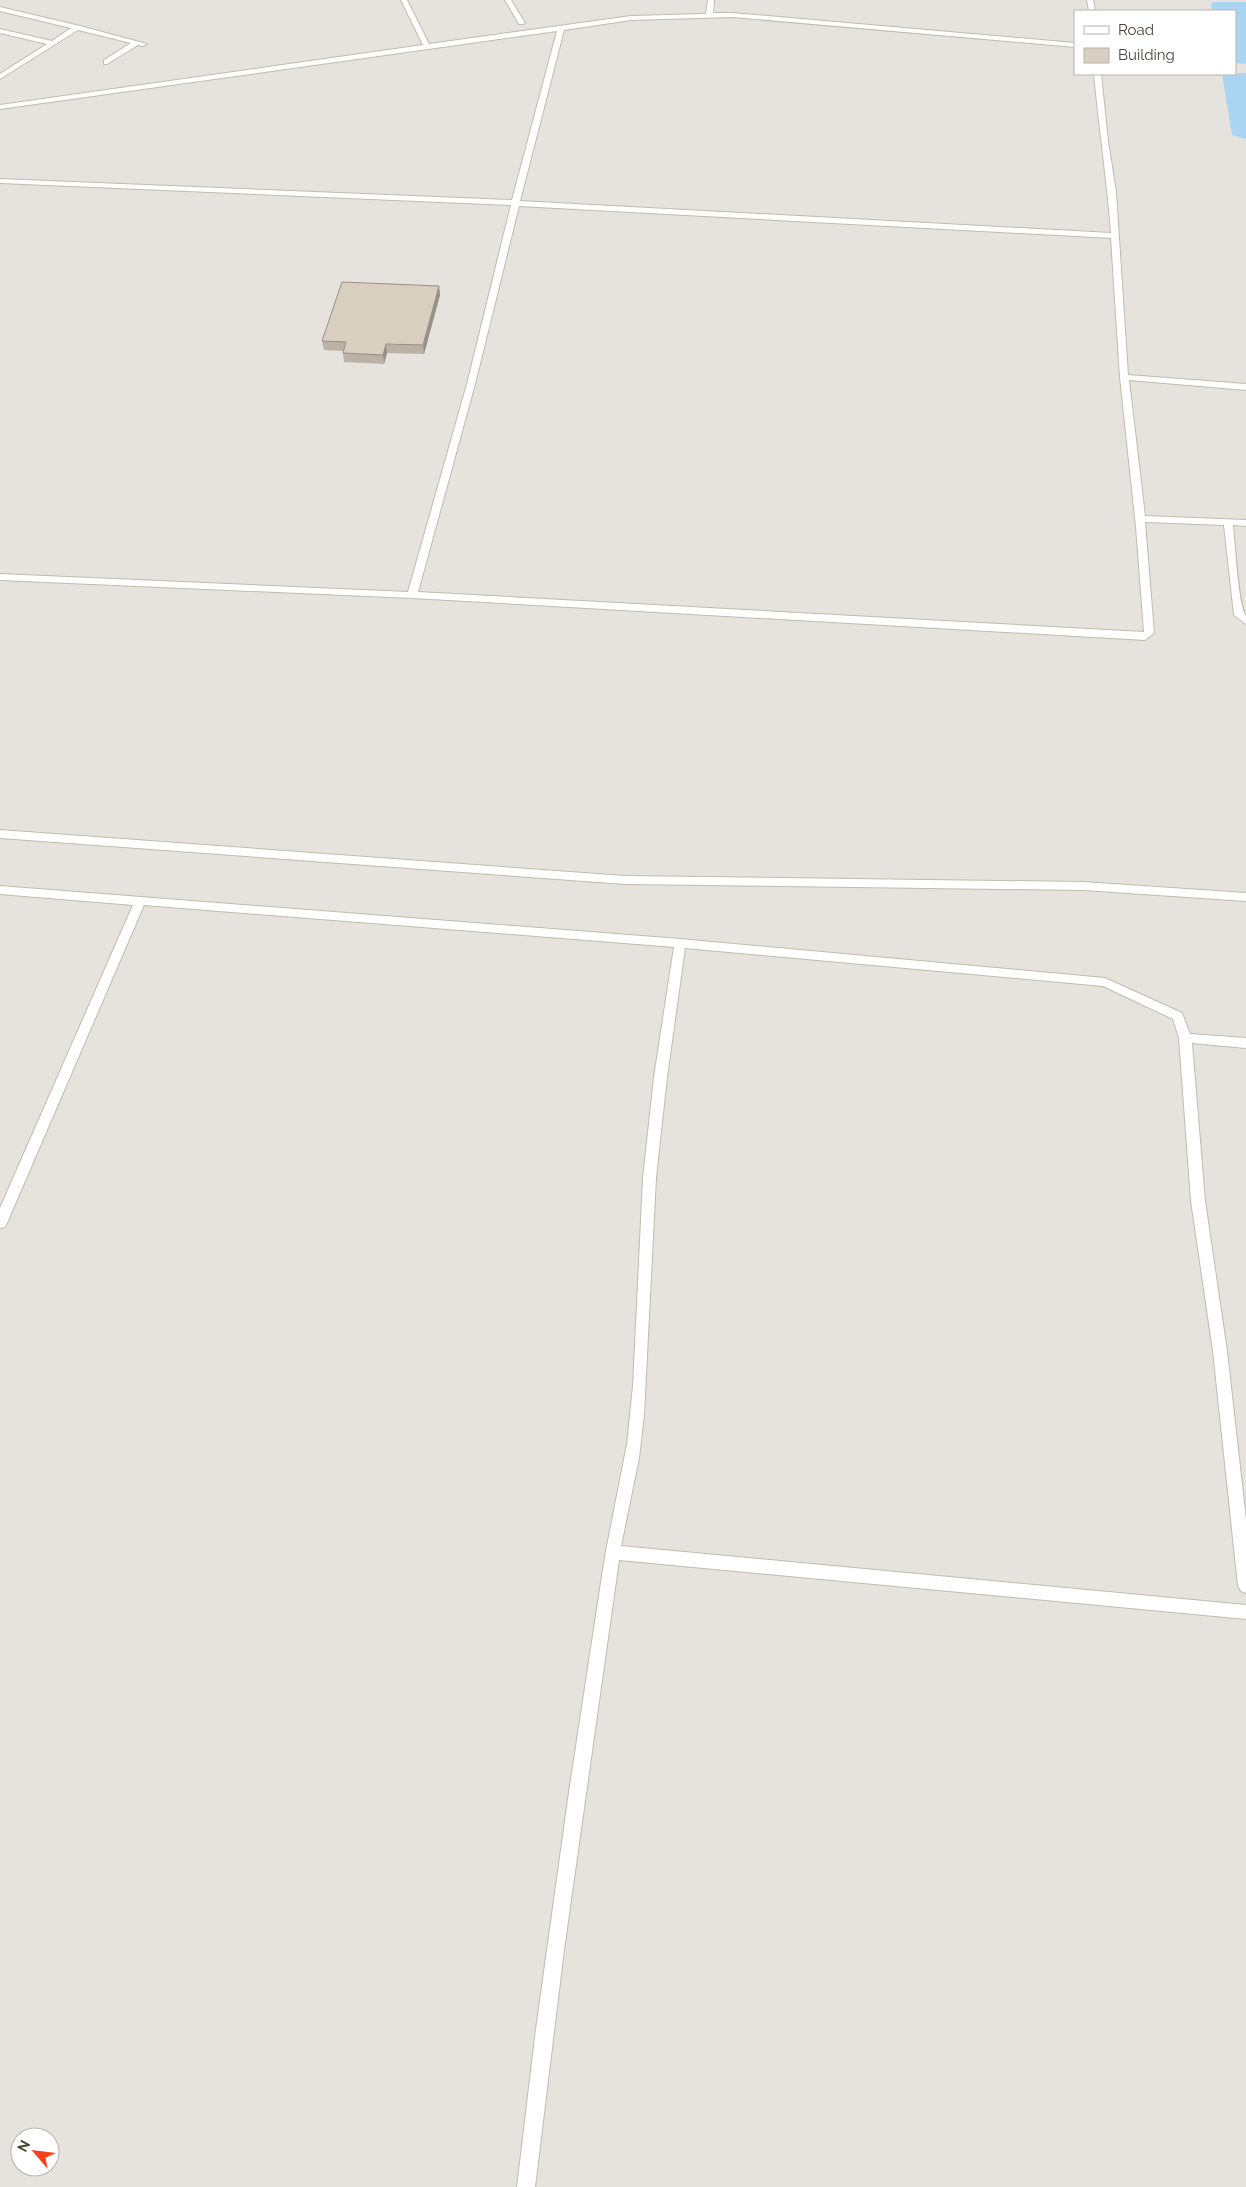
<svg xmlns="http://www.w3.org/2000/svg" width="1246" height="2187" font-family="Raleway,sans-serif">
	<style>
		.industrial { fill: #e6e2dd; fill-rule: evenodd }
		.parking { fill: #e5e3e0 }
		.water { fill: #a9d4f2 }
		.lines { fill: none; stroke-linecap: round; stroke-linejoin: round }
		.minor-casing { stroke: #c2bbae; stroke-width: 2 }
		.minor { fill: #fff; fill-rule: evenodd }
		.wall { fill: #bab2a6 }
		.shaded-wall { fill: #979187 }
		.building { fill: #d8cfc1; stroke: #979187 }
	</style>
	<rect width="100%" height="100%" fill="#f6f3ec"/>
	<!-- industrial -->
	<path class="industrial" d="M0,0H1246V2187H0ZM1075,11H1235V74H1075ZM20,2137H50V2167H20Z"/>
	<!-- parking -->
	<path class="parking" d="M1102,507H1115L1117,535L1103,534Z"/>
	<!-- water -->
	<g class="water">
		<path d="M1214,2H1246V64L1235,63V11H1212L1211,3Z"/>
		<path d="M1246,73V139L1232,135L1222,74Z"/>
	</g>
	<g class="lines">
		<!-- minor casing -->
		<g class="minor-casing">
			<g id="minor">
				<path d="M401,0H407L429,44L631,16L706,14L708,0H714L713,13H732L1075,43V47L732,17L631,20L564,30L520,201L1111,233C1107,180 1099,127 1094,74H1101L1108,141L1116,192L1128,375L1246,384V390L1129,380L1145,516L1246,520V526L1233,525C1235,542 1238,606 1246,616V624L1234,615L1224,525L1145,522L1154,633L1145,640L412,598L0,580V574L408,592L467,384L511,205L0,183V179L512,200L557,31L0,109V105L423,45ZM519,206L1111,238L1120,377L1136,527L1144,632L418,592L475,384Z"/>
				<path d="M505,0H511L525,23L523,24H519Z"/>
				<path d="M1087,0H1093L1095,11H1089Z"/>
				<path d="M0,7L80,26L147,44L143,46L138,45L107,64H104V60L131,43L78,30L0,79V74L47,44L0,33V29L52,41L71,28L0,11Z"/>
				<path d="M0,830L625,876L1083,882L1246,893V901L1083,890L625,884L0,838Z"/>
				<path d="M0,886L680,939L1105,978L1182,1013L1190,1034L1246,1038V1048L1192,1043L1205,1201L1227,1351L1246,1520V1593L1241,1591L1238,1586L1213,1351L1191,1201L1179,1038L1173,1019L1103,986L685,948L667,1077L656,1178L644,1415L639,1458L621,1546L1246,1605V1619L619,1560L564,1950L535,2187H517L536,2029L569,1792L605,1556L627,1444L633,1386L643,1178L654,1077L674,947L144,905L7,1223L5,1227L0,1228V1208L133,905L0,894Z"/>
			</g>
		</g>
		<!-- minor -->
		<use href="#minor" class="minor"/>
	</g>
	<!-- wall -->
	<path class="wall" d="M439,286L440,295L424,354L387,353L384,364L344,362L343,353L344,351L324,350L322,341Z"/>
	<!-- shaded-wall -->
	<g class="shaded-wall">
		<path d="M439,286L440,295L424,354L423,345Z"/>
		<path d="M386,344L387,353L384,364L383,355Z"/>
	</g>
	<!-- building -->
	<path class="building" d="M342,282L439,286L423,345L386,344L383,355L343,353L346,342L322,341Z"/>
	<!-- legend -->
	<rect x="1074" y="10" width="162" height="65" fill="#ffffff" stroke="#b7b4b0"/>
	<rect x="1084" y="26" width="25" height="8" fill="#ffffff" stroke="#b7b4b0"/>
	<text x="1118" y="35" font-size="15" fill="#4b4439">Road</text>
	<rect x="1084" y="48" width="25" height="15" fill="#d8cfc1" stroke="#b7b4b0"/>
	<text x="1118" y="60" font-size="15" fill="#4b4439">Building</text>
	<!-- north arrow -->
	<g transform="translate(35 2152) rotate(298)"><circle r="24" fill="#ffffff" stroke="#b7b4b0"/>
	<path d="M0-4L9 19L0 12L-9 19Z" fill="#fc3f1d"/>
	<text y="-8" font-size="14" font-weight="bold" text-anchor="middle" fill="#4b4439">N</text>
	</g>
</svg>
